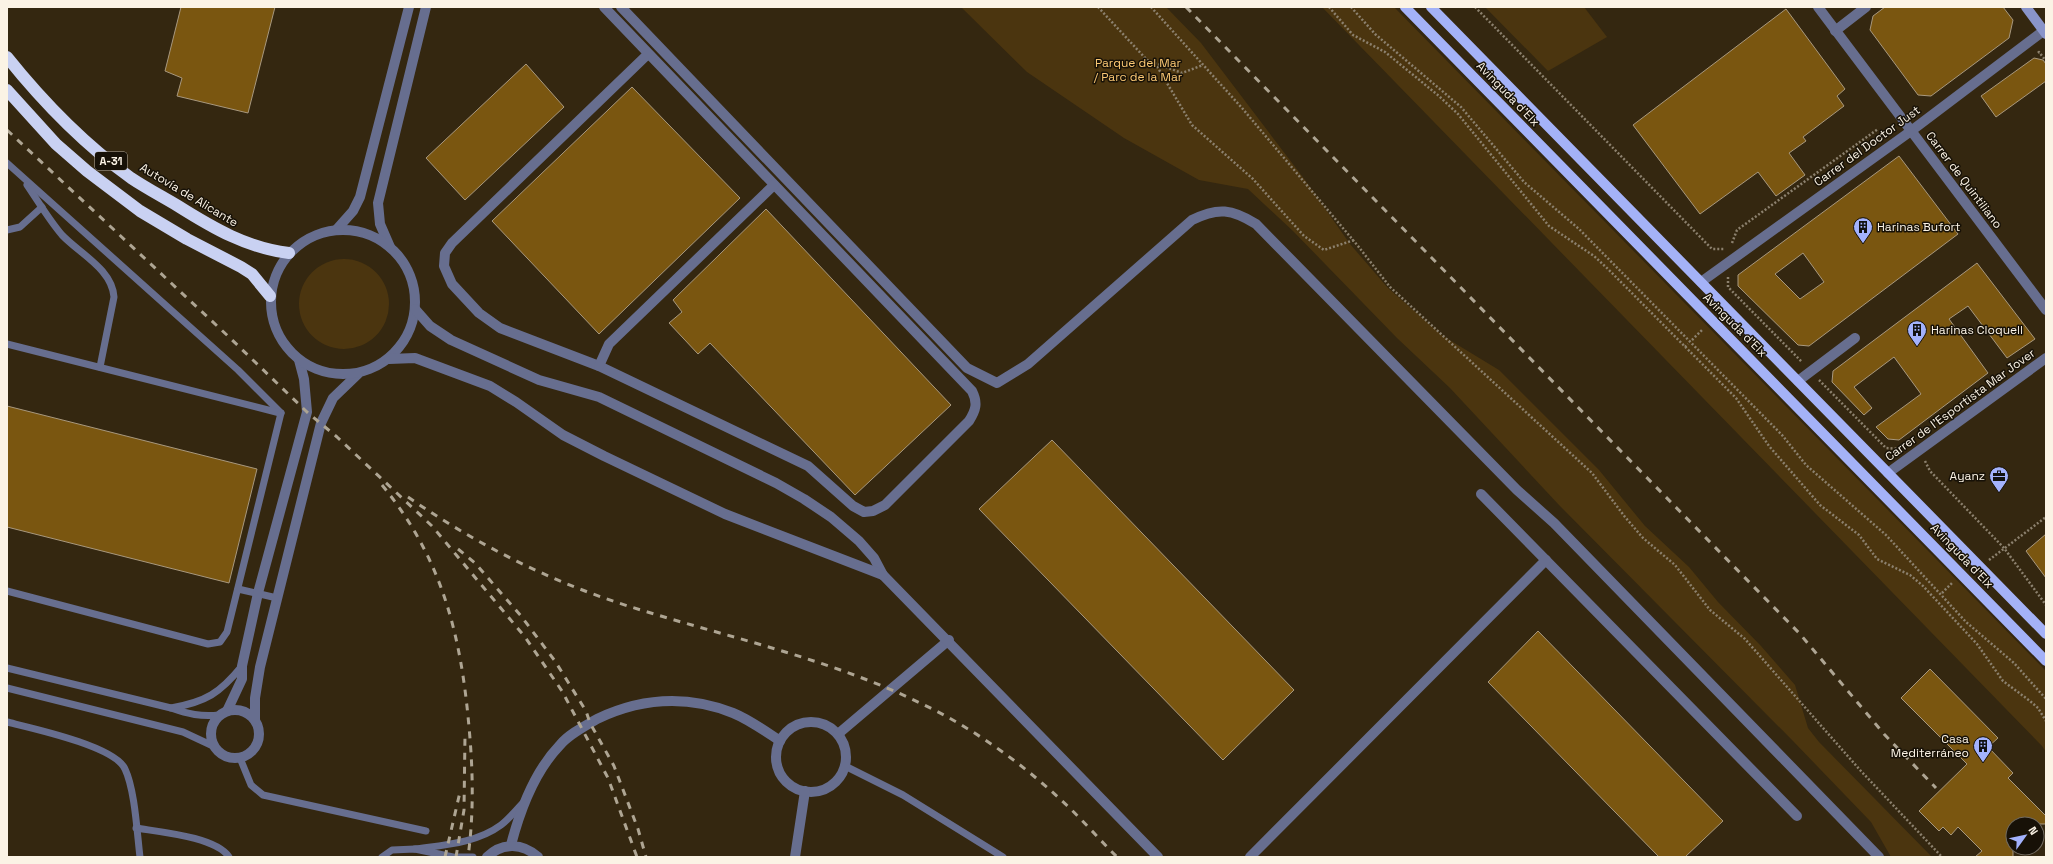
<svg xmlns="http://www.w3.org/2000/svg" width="2053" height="864" font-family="'Space Grotesk',sans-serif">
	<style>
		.green { fill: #4b350f }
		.building { fill: #7a5610; stroke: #a8987e; fill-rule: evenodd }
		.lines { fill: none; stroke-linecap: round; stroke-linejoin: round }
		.path { stroke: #8c816e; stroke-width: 2.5; stroke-dasharray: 2 2; stroke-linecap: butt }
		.service { stroke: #676e8f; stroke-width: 7 }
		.minor { stroke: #676e8f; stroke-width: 10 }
		.tertiary { stroke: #676e8f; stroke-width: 10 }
		.secondary { stroke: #8994c9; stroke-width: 10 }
		.primary { stroke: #a4b2f7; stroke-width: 10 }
		.motorway { stroke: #c9d1f2; stroke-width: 12 }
		.rail { stroke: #aea593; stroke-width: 3; stroke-dasharray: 7 7; stroke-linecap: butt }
		.labels { text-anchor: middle; stroke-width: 3; stroke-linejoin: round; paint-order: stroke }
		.shield { fill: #171107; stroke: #b7afa2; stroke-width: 1 }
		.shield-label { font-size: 11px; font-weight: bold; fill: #fbf3e5 }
		.park-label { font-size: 12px; fill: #fbc874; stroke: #171107 }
		.street-label { font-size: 12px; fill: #fbf3e5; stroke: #171107 }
		.poi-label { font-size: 12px; fill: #fbf3e5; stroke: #171107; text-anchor: start }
	</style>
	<rect width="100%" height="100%" fill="#342710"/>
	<!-- green -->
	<g class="green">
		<path d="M961,7H1166L1201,43L1305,180L1350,244L1388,288L1443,336L1499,370L1599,470L1645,526L1689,567L1718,602L1761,646L1795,685L1808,728L1819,742L1932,857H1891L1871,822L1793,741L1559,505L1450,388L1397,338L1293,231L1248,189L1199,180L1124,138L1027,72Z"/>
		<path d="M1322,7H1394L2046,671V752L2042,746Z"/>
		<path d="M1485,7H1584L1607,37L1548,71Z"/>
		<circle cx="344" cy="304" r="45"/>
	</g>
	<!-- building -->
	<g class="building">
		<path d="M181,7H275L248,113L177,96L182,78L165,71Z"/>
		<path d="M1885,7H2003L2013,20L2009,38L1931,96L1918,95L1870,30L1873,16Z"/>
		<path d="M1786,9L1845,89L1837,96L1844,106L1803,137L1806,141L1789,153L1805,175L1776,196L1758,172L1700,214L1633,125Z"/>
		<path d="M2034,58L2043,60L2046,64V81L1996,117L1981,96Z"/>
		<path d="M526,64L564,107L465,200L426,158Z"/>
		<path d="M632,87L740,198L599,334L492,221Z"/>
		<path d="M1899,156L1958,234L1809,346L1798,345L1738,286V275ZM1803,253L1824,282L1800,299L1775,274Z"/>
		<path d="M766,209L951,405L855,495L710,343L698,354L669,323L682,312L673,300Z"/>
		<path d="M1977,263L2035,339L2007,358L1968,306L1949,319L1988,373L1899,440L1888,439L1876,427L1921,394L1894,357L1854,387L1872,408L1864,415L1832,382L1833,371Z"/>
		<path d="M7,406L257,469L229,583L7,527Z"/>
		<path d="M1052,440L1294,690L1223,760L979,509Z"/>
		<path d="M2046,534V578L2026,551Z"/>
		<path d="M1538,631L1723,821L1685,857H1659L1488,682Z"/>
		<path d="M1930,669L1998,738L1988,747L2013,773L2008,778L2046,816V824H2013V857H1975L1982,851L1958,827L1951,835L1943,827L1939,831L1919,811L1967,764L1901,698Z"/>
	</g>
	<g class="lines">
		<!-- path -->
		<g class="path">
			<path d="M1098,7L1147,60L1182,73L1203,65"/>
			<path d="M1151,7L1242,108L1358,246L1390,287L1592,473L1625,517L1643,538L1675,565L1710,610L1745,639L1860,770L1942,857"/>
			<path d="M1329,7L1353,35L1385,52L1439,96L1458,114L1549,226L1594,256L1608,269L1736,398L1769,446L1820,505L1859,535L1877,559L1910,575L1923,586L1977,644L2003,681L2030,701L2038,708L2046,721"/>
			<path d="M1351,7L1375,34L1461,107L1524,182L1579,229L1782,435L1806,465L1886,535L1966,622L2014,663L2046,699"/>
			<path d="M1475,7L1712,249H1725"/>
			<path d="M2038,53L2039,52L2046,61"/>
			<path d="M1155,63L1192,125L1253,179L1304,236L1324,250L1354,240"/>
			<path d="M1732,243L1737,230L1878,129"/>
			<path d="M1728,277V287L1802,362"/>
			<path d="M1692,340L1703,329"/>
			<path d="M1685,347L1688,344"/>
			<path d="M1819,380L1886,448L1900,449"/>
			<path d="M1925,461L1930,471L2004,548L2046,605"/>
			<path d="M1989,560L2046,517"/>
			<path d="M1942,593L1953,582"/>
		</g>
		<!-- service -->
		<g class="service">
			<path d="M7,163L238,370L281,413"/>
			<path d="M27,185C38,201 49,220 62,235C80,254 112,269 114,297L100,367"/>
			<path d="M7,230L20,227L42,207"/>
			<path d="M7,344L280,413"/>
			<path d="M238,589L277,598"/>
			<path d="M7,591L208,644L220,642L227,632L281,413"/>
			<path d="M7,668L171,708C188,714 201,717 219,715"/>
			<path d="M7,688L183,732L213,746"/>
			<path d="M171,708C206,702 220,693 242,666"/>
			<path d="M7,722C31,728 115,746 125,769C135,790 137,833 140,857"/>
			<path d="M240,758L251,785L263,795L426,831"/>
			<path d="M845,766L903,795L1003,857"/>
			<path d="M136,828C160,832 216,837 229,857"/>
			<path d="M415,849C443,845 477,843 501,825C509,819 516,810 523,803"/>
			<path d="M382,857L392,850L415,849L453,857"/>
			<path d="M456,857H473"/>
		</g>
		<!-- minor -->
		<g class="minor">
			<path d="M604,7L972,391C978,403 976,410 969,421L885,505L873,511L864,512L853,506L808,466L599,366L500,328L479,313L452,284L444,266L445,253L452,243L648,54"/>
			<path d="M621,7L967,368L997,383L1028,364L1192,220C1218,207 1232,209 1256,224L1517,490L1554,523L1879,857"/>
			<path d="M1818,7L2046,310"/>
			<path d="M1835,31L1866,7"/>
			<path d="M337,229L353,211L360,197L409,7"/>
			<path d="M390,247L380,224L378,203L426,7"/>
			<path d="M1701,282L1911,131L2046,29"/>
			<path d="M599,366L609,344L774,185"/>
			<path d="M1798,381L1855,338"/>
			<path d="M1888,473L2046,358"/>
			<path d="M1481,494L1797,816"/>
			<circle cx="235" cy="734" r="24"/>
			<path d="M227,711L242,679V666L258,593L307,412L304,379L299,360"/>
			<path d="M255,720V698L260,667L321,423L333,398L358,374"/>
			<circle cx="811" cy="757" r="35"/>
			<path d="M838,734L949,640"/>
			<path d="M511,845C520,810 534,772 560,745C569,734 585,726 597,719C641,698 687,695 733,713C750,720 765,731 780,741"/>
			<path d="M487,857C502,842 523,843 538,857"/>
			<path d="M795,857L805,791"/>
			<path d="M1250,857L1546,560"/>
		</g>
		<!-- tertiary -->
		<g class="tertiary">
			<circle cx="343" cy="302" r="72"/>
			<path d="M415,309L430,326L451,340L539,380L599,397L776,483L804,499L831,517L859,541L874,558L883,575L1158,857"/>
			<path d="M389,359L415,358L490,386L516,402L563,435L604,456L725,514L883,575"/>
		</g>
		<!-- secondary -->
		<path class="secondary" d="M2026,7L2046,34"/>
		<!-- primary -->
		<g class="primary">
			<path d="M1405,7L2046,661"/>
			<path d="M1431,7L2046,634"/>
		</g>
		<!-- motorway -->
		<g class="motorway">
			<path d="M7,57C43,102 84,144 131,178C146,188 163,197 178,206C213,228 247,248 289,253"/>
			<path d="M7,90L56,144L87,171L140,211L187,239L241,267L252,274L270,296"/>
		</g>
		<!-- rail -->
		<g class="rail">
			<path d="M1186,7L1800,634L1884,734L1936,788"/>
			<path d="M7,130L229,337L307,412L337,437L432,526L525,637L562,691L608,778L637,857"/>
			<path d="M382,485C442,558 461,635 469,727C473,770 474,813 468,857"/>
			<path d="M408,497C476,544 549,581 628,606C726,637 828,658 920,703C971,727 1019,761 1060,799C1080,817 1098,838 1117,857"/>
			<path d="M458,549L475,563L521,616L555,661L586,711L590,723L614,766L638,829L646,857"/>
			<path d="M445,857L460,792"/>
			<path d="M456,857L464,810L465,735"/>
		</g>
	</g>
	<!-- icons -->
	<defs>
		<g id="building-pin" transform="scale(1)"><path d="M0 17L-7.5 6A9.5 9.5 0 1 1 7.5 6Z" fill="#a3b2fd" stroke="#171107"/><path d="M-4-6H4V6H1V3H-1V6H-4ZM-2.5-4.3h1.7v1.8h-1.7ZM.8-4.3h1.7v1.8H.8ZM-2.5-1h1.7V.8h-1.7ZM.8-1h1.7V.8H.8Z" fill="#111"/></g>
		<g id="office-pin" transform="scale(1)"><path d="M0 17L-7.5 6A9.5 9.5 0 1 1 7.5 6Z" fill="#a3b2fd" stroke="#171107"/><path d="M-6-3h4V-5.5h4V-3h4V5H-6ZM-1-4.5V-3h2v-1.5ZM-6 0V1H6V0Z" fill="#111"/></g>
	</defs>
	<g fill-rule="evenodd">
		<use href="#building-pin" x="1863" y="227"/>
		<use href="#building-pin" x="1917" y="330"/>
		<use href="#office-pin" x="1999" y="476"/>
		<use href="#building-pin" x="1983" y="746"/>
	</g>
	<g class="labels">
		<!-- shield labels -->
		<rect class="shield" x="95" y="152" width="32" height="18" rx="3"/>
		<g class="shield-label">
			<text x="111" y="165">A-31</text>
		</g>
		<!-- park labels -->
		<g class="park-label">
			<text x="1138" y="67">Parque del Mar<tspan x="1138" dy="14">/ Parc de la Mar</tspan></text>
		</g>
		<!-- street labels -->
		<g class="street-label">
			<text transform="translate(1508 94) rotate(46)" y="4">Avinguda d'Elx</text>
			<text transform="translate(1867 146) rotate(-36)" y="4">Carrer del Doctor Just</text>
			<text transform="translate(1964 180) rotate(53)" y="4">Carrer de Quintiliano</text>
			<text transform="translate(189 195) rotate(31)" y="4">Autovía de Alicante</text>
			<text transform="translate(1735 325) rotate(45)" y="4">Avinguda d'Elx</text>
			<text transform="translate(1960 405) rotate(-36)" y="4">Carrer de l'Esportista Mar Jover</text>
			<text transform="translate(1962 556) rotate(46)" y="4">Avinguda d'Elx</text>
		</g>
		<!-- poi labels -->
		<g class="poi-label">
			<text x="1877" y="231">Harinas Bufort</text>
			<text x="1931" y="334">Harinas Cloquell</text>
			<text x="1985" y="480" text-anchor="end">Ayanz</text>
			<text x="1969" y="743" text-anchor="end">Casa<tspan x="1969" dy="14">Mediterráneo</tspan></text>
		</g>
	</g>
	<!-- border -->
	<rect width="2053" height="864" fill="none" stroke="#fbf3e5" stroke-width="16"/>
	<!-- north arrow -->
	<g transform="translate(2025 836) rotate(57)"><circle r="19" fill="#171107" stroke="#726b60"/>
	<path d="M0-3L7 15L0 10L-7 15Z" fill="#a3b2fd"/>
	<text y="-6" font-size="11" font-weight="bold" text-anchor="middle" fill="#fbf3e5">N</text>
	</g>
</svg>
